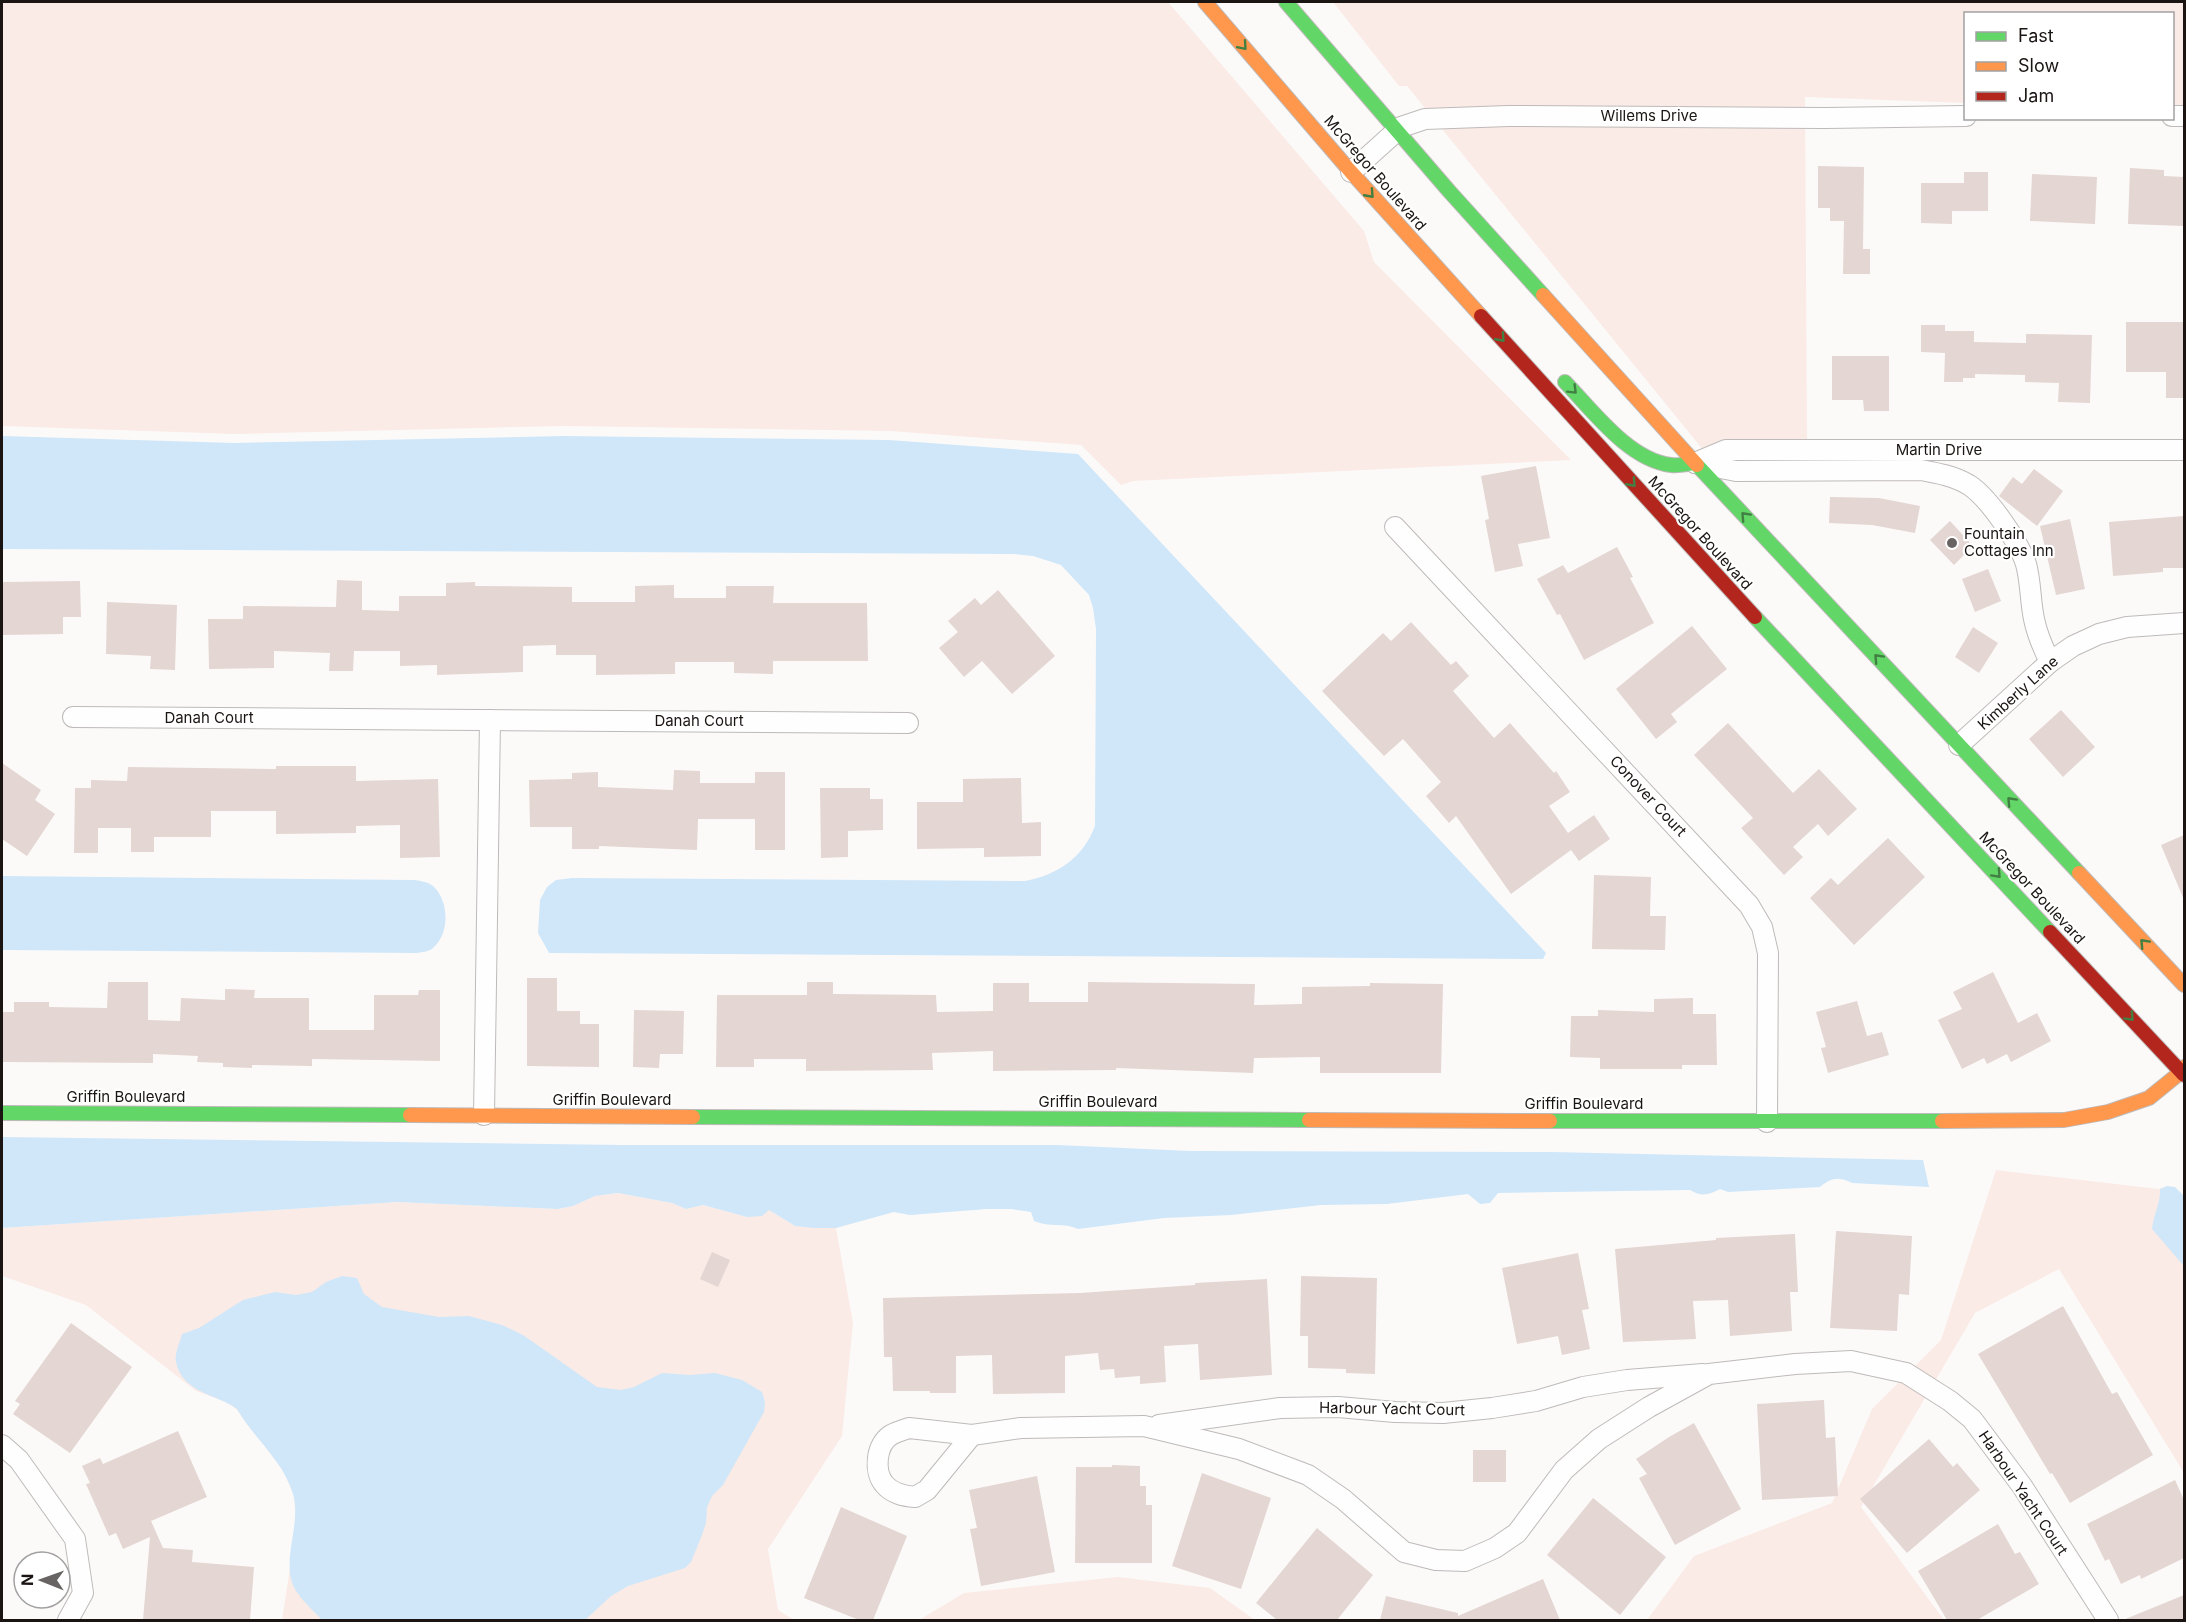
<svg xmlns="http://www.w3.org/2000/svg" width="2186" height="1622" font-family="Inter,sans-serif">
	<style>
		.green { fill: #faebe6 }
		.water { fill: #cfe7f9 }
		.building { fill: #e4d6d2 }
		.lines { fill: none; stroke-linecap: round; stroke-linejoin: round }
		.street-casing { stroke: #bebab9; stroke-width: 22 }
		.fast-casing { stroke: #bebab9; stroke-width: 16 }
		.slow-casing { stroke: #bebab9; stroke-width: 16 }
		.jam-casing { stroke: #bebab9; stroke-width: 16 }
		.street { stroke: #fffefe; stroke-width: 20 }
		.fast { stroke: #63d668; stroke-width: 14 }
		.slow { stroke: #ff974d; stroke-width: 14 }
		.jam { stroke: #b3261e; stroke-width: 14 }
		.oneway { stroke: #427f42 }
		.poi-dot { fill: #696464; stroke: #fff; stroke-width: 2 }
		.labels { text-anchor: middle; stroke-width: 4.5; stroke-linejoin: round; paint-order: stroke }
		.street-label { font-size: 15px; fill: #1a1413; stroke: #fff }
		.poi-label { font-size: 15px; fill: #1a1413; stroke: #fff; text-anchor: start }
	</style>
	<rect width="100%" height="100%" fill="#fcfaf9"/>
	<!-- green -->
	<g class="green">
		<path d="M2,2H1168L1364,231L1374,262L1571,460L1133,481L1121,485L1081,445L890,431L564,426L234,434L2,426Z"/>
		<path d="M1333,2H2184V111H2173L2172,14H1966L1965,103L1805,97L1807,439L1704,451L1407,86H1399Z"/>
		<path d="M1996,1170L2159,1189C2171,1184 2176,1188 2184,1196V1473L2059,1269L1975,1313L1861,1507L1944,1620H1647L1694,1556L1832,1503L1872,1409L1941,1340Z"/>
		<path d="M618,1193L672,1203L686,1209L703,1205L747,1217L769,1210L795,1226L836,1228L853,1323L842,1436L768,1549L778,1610L794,1620H282L296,1529L294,1495L283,1470L237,1410L227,1402L196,1391L86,1305L2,1276V1228L397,1202L558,1209L573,1206L595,1196Z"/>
		<path d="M1118,1577L1210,1588L1255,1620H919L964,1593Z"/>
	</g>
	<!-- water -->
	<g class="water">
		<path d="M2,436L234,443L564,436L889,440L1078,454L1546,953L1543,959L549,953L538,933L540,900L547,887L556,880L572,878L1025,881C1057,875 1083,858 1095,826L1096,629L1093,608L1089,595L1061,565L1033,556L1014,554L2,549Z"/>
		<path d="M2,876L415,880C421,881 428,882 433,886C449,900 450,933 434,947C429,952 423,952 416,953L2,950Z"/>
		<path d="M2,1137L624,1145H1057L1190,1151L1551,1152L1923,1160L1929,1187L1852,1183C1838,1176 1831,1178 1820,1187L1728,1192L1720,1189C1708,1195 1702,1197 1690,1190L1498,1193L1490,1203L1480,1204L1468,1194L1387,1204L1321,1205L1231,1215L1164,1218L1078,1229C1063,1222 1050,1228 1034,1221L1031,1212L1011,1209H987L910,1215L894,1212L836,1228H814L795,1226L769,1210L762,1216L747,1217L703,1205L686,1209L672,1203L618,1193L595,1196L573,1206L558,1209L397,1202L2,1228Z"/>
		<path d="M2167,1186L2175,1187L2184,1196V1266L2152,1229C2153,1216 2161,1202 2160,1189Z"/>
		<path d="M342,1276L357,1278L364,1294L382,1307L439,1317L469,1316L502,1325L523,1335L597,1387L621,1390L634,1387L662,1373L690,1375L715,1373L742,1380L762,1392L765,1402L764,1412L723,1485L712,1496L707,1507L706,1523L702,1535L691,1562L685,1568L628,1586L611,1596L585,1620H322C314,1611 301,1600 295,1589C280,1562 302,1524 293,1494C283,1460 254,1439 237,1409C217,1394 182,1393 176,1362C174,1355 180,1342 182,1334L199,1328L243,1300L275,1292L296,1295L312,1292L326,1282Z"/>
	</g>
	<!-- building -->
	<g class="building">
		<path d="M1818,166L1864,167L1863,249H1870V274H1843L1844,221H1830V208H1818Z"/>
		<path d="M2130,168L2164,170V176L2184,177V226L2128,224Z"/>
		<path d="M1964,172H1988V211H1952V224L1921,223V183H1964Z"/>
		<path d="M2032,174L2097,177L2095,224L2030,221Z"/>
		<path d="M2126,322H2184V398H2166V372H2126Z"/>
		<path d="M1921,325H1945V331H1974V342L2026,343V334L2092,335L2090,403L2058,402L2059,383L2025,382V375L1975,374V378H1963V382H1944L1945,353L1921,352Z"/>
		<path d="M1832,356H1889V411H1864L1863,400H1832Z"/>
		<path d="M1536,466L1550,538L1518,544L1523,566L1495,572L1485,520L1489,519L1481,476Z"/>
		<path d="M2034,469L2063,491L2037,526L1999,496L2013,477L2022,484Z"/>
		<path d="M1830,497L1879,498L1920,506L1915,533L1872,525L1829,523Z"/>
		<path d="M2184,516V568H2163V572L2113,576L2109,522Z"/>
		<path d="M2070,519L2085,589L2056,595L2040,526Z"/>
		<path d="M1950,521L1973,546L1954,565L1930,540Z"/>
		<path d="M1617,547L1633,577L1630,578L1654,623L1584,660L1560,614L1557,615L1537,579L1563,565L1568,573Z"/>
		<path d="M1988,569L2001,601L1975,612L1962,579Z"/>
		<path d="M337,580L362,581V610L399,611V596H446V583L475,582V586L572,587V602H635V586L674,585V598H726V586H774L773,603H867L868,661H773V674L734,673V662H675V674L596,675V655H556V645L523,646V672L437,675V665L400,666V651H354L353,671H329L330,653L274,651V668L209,669L208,619H243V606L336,607Z"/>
		<path d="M80,581L81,617H63V634L2,635V582Z"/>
		<path d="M998,590L1055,656L1012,694L982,661L964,677L939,648L958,632L948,621L975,598L981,605Z"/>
		<path d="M107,602L177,605L175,670L150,669L151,656L106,654Z"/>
		<path d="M1411,622L1451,665L1456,661L1469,676L1453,691L1494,738L1510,723L1554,773L1556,771L1570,792L1549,806L1568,833L1594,815L1610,839L1579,861L1571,850L1511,894L1456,816L1449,823L1426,796L1441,782L1403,739L1384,756L1322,691L1383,633L1391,641Z"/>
		<path d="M1692,626L1727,669L1671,714L1677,722L1656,739L1616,689Z"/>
		<path d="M1973,627L1998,643L1979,673L1955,657Z"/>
		<path d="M2061,710L2095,747L2063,777L2029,739Z"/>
		<path d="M1728,723L1793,793L1819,769L1857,809L1828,836L1818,824L1793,847L1803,857L1784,875L1741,828L1753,818L1694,755Z"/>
		<path d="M2,763L41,790L35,800L55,814L27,856L2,839Z"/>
		<path d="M276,766H356V781L438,779L440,857L400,858V825L356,826V833L276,834V811H211V837H154V852H131V828H98V853H74L75,788H91V780L127,781L128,767L276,769Z"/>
		<path d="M674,770L700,771V783H755V772H785V850H755V819H698L697,850L599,846V849H572V827H530L529,780L572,779V773L598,772V787L673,790Z"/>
		<path d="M1021,778L1022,823L1041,822V856L984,857V848L917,849V802H963V779Z"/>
		<path d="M820,788H870V799H883V830L848,831V857L821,858Z"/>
		<path d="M2184,835V900L2161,845Z"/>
		<path d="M1888,838L1925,877L1854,945L1810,898L1831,878L1838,885Z"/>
		<path d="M1594,875L1651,877L1650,916H1666L1665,950L1592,949Z"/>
		<path d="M1993,972L2018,1023L2037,1013L2051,1041L2011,1062L2007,1054L1987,1064L1984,1058L1962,1069L1938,1020L1962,1009L1953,992Z"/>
		<path d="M527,978H557V1011H580V1024H599V1067L527,1066Z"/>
		<path d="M108,982H148V1020L180,1021L181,998L225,1000V989L255,990L254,998H309V1030H374V995H418L419,990H440V1061L312,1059V1066L252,1065V1068L223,1067V1063L197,1062L198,1056L153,1054V1063L2,1062V1012H14V1002H49V1007L107,1008Z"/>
		<path d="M807,982H833V994L936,995L937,1012L993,1011V983H1029V1002H1088V982L1255,984L1254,1005L1302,1004V987L1370,986V983L1443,984L1441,1073H1320V1057L1254,1058L1253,1073L1116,1068V1070L993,1071V1051L932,1053L933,1070L806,1071V1059H754V1067H716L717,995H807Z"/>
		<path d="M1693,998V1014H1716L1717,1065H1682V1069H1600V1058L1570,1057L1571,1016H1598V1010L1654,1012V999Z"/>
		<path d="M1857,1001L1867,1036L1882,1032L1889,1055L1828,1073L1821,1048L1826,1047L1816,1012Z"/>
		<path d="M634,1010L684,1011L683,1054H660L659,1068L633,1067Z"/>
		<path d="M1836,1231L1912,1236L1909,1295L1899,1294L1897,1331L1830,1328Z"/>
		<path d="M1795,1234L1798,1292H1790L1792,1331L1730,1336L1728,1300L1693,1301L1696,1339L1623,1342L1615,1249L1716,1240V1238Z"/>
		<path d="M712,1252L730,1260L718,1287L700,1279Z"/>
		<path d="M1578,1253L1589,1309L1582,1310L1590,1349L1562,1355L1558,1336L1517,1344L1502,1268Z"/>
		<path d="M1301,1276L1377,1278L1375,1374L1346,1373V1369L1308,1368V1336H1300Z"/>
		<path d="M1267,1279L1272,1375L1200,1380L1198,1344L1164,1346L1166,1382L1140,1384V1376L1115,1378L1114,1369L1100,1370L1098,1353L1065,1356V1393L993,1394L992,1355L956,1356V1393H930V1391H893L892,1357H884L883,1298L1080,1293L1195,1285V1283Z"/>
		<path d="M2063,1306L2112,1394L2117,1392L2153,1455L2070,1503L2052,1473L2050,1474L1978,1354Z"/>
		<path d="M71,1323L132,1367L70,1453L13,1414L20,1404L15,1401Z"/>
		<path d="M1824,1400L1826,1438L1835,1437L1838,1496L1762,1500L1757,1404Z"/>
		<path d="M1694,1423L1741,1509L1675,1545L1639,1478L1647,1474L1636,1459L1669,1437Z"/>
		<path d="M178,1431L207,1497L151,1521L163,1548L193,1550L192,1562L254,1567L250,1620H143L150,1537L123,1549L116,1533L109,1536L86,1484L90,1483L82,1466L100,1458L103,1464Z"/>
		<path d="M1929,1439L1953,1467L1957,1463L1980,1490L1907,1553L1860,1499Z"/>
		<rect x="1473" y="1450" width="33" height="32"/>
		<path d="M1112,1465L1140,1466V1486H1146V1505H1152V1563H1075L1076,1467H1112Z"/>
		<path d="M1202,1473L1271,1498L1241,1589L1172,1566Z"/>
		<path d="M1037,1476L1055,1572L981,1586L970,1529L977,1528L969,1490Z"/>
		<path d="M2175,1480L2184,1500V1558L2141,1579L2140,1575L2121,1584L2109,1559L2105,1561L2087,1524Z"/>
		<path d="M1593,1498L1666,1557L1620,1615L1547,1555Z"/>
		<path d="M841,1507L907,1536L873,1620H859L804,1598Z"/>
		<path d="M1998,1524L2015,1554L2020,1552L2039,1584L1977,1620H1947L1918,1571Z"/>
		<path d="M1317,1528L1373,1575L1337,1620H1277L1256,1603Z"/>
		<path d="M1543,1579L1560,1620H1380L1386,1596L1458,1613V1616Z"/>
		<path d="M2184,1595V1620H2123Z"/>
	</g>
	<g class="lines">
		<!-- street casing -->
		<g class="street-casing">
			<g id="street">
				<path d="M2172,116H2184"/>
				<path d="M1351,172L1401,127L1425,119L1508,116L1826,118L1966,116"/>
				<path d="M1695,463L1726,450H2184"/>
				<path d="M1695,463L1736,471L1921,470C1937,473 1954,476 1969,485C1988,497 2019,542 2026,564C2031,582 2030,600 2034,619C2037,634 2043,648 2050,662"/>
				<path d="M1395,527L1749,905L1762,927L1768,953L1767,1122"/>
				<path d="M73,717L908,723"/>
				<path d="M1959,745L2050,662L2073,646L2099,634L2127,627L2184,623"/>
				<path d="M484,1115L490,720"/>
				<path d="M1159,1425L1280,1408L1338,1407L1395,1412L1443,1413L1492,1408L1536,1401L1583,1387L1627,1380L1703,1374"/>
				<path d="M909,1428L972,1435L927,1490L915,1497C904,1496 893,1494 885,1485C873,1472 876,1444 891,1435C896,1432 903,1430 909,1428Z"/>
				<path d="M972,1435L1021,1428L1144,1426L1239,1449L1308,1475L1343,1499L1404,1552L1436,1560L1465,1561L1495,1548L1517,1533L1564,1470L1599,1439L1649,1407L1709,1374L1795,1364L1851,1361L1906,1373L1950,1401L1972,1419L2022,1486L2108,1620"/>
				<path d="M2,1445L19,1460L75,1539L83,1593L68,1620"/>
			</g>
		</g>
		<!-- fast casing -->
		<g class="fast-casing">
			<g id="fast">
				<path d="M1286,2L1449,191L1543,295"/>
				<path d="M1565,382C1593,411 1629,460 1671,465C1679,466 1687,464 1695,463"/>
				<path d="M1697,465L2079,873"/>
				<path d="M1755,617L2050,932"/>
				<path d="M2,1113L410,1115"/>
				<path d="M693,1117L1309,1120"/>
				<path d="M1550,1121H1942"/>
			</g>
		</g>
		<!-- slow casing -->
		<g class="slow-casing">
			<g id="slow">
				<path d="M1205,2L1351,172L1481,316"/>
				<path d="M1543,295L1697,465"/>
				<path d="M2079,873L2184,985"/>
				<path d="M410,1115L693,1117"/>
				<path d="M1309,1120L1550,1121"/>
				<path d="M1942,1121L2064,1120L2108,1112L2149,1098L2181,1072L2184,1067"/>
			</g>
		</g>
		<!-- jam casing -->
		<g class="jam-casing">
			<g id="jam">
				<path d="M1481,316L1755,617"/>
				<path d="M2050,932L2184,1075"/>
			</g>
		</g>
		<!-- street -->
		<use href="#street" class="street"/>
		<!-- fast -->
		<use href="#fast" class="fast"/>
		<!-- slow -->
		<use href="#slow" class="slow"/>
		<!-- jam -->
		<use href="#jam" class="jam"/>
	</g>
	<!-- one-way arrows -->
	<defs><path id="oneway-chevron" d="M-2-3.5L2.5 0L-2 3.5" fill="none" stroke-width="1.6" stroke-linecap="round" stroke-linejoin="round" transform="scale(1.5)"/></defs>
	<g class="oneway">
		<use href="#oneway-chevron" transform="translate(1243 46) rotate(49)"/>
		<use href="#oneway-chevron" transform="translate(1370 194) rotate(48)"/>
		<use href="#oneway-chevron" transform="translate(1501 338) rotate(48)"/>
		<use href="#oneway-chevron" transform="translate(1573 390) rotate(45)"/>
		<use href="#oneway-chevron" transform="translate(1632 483) rotate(48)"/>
		<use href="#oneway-chevron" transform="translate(1745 516) rotate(-133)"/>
		<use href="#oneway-chevron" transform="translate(1878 658) rotate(-133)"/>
		<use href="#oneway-chevron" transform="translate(2011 801) rotate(-133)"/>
		<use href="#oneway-chevron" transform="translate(1997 874) rotate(47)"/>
		<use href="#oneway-chevron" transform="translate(2144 943) rotate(-133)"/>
		<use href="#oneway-chevron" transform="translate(2130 1017) rotate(47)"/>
	</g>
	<!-- markers -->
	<circle class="poi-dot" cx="1952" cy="543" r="6"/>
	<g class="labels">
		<!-- street labels -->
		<g class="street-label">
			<text x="1649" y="121">Willems Drive</text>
			<text transform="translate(1375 173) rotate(49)" y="5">McGregor Boulevard</text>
			<text x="1939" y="455">Martin Drive</text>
			<text transform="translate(1700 533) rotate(48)" y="5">McGregor Boulevard</text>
			<text transform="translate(2018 693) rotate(-42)" y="5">Kimberly Lane</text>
			<text x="209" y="723">Danah Court</text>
			<text x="699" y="726">Danah Court</text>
			<text transform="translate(1648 796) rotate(47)" y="5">Conover Court</text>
			<text transform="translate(2032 888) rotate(47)" y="5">McGregor Boulevard</text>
			<text x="126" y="1102">Griffin Boulevard</text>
			<text x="612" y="1105">Griffin Boulevard</text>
			<text x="1098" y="1107">Griffin Boulevard</text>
			<text x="1584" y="1109">Griffin Boulevard</text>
			<text transform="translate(1392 1409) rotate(1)" y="5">Harbour Yacht Court</text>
			<text transform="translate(2023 1493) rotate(56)" y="5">Harbour Yacht Court</text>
		</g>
		<!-- poi labels -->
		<g class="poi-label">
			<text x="1964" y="539">Fountain<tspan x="1964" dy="17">Cottages Inn</tspan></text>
		</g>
	</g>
	<!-- border -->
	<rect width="2186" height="1622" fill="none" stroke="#1a1413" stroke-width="6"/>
	<!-- legend -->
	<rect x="1964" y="12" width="210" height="108" fill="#ffffff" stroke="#a3a1a1" stroke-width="1.5"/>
	<rect x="1976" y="32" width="30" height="9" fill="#63d668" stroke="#a3a1a1" stroke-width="1.5"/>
	<text x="2018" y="42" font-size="18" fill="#1a1413">Fast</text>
	<rect x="1976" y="62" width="30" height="9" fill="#ff974d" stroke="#a3a1a1" stroke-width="1.5"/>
	<text x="2018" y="72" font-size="18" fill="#1a1413">Slow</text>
	<rect x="1976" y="92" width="30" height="9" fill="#b3261e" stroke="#a3a1a1" stroke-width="1.5"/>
	<text x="2018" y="102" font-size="18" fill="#1a1413">Jam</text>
	<!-- north arrow -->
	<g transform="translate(42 1580) rotate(271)"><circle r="28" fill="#ffffff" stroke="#a3a1a1" stroke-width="1.5"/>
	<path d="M0-4.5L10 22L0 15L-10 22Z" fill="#696464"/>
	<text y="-9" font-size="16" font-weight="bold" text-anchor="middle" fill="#1a1413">N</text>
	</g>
</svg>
